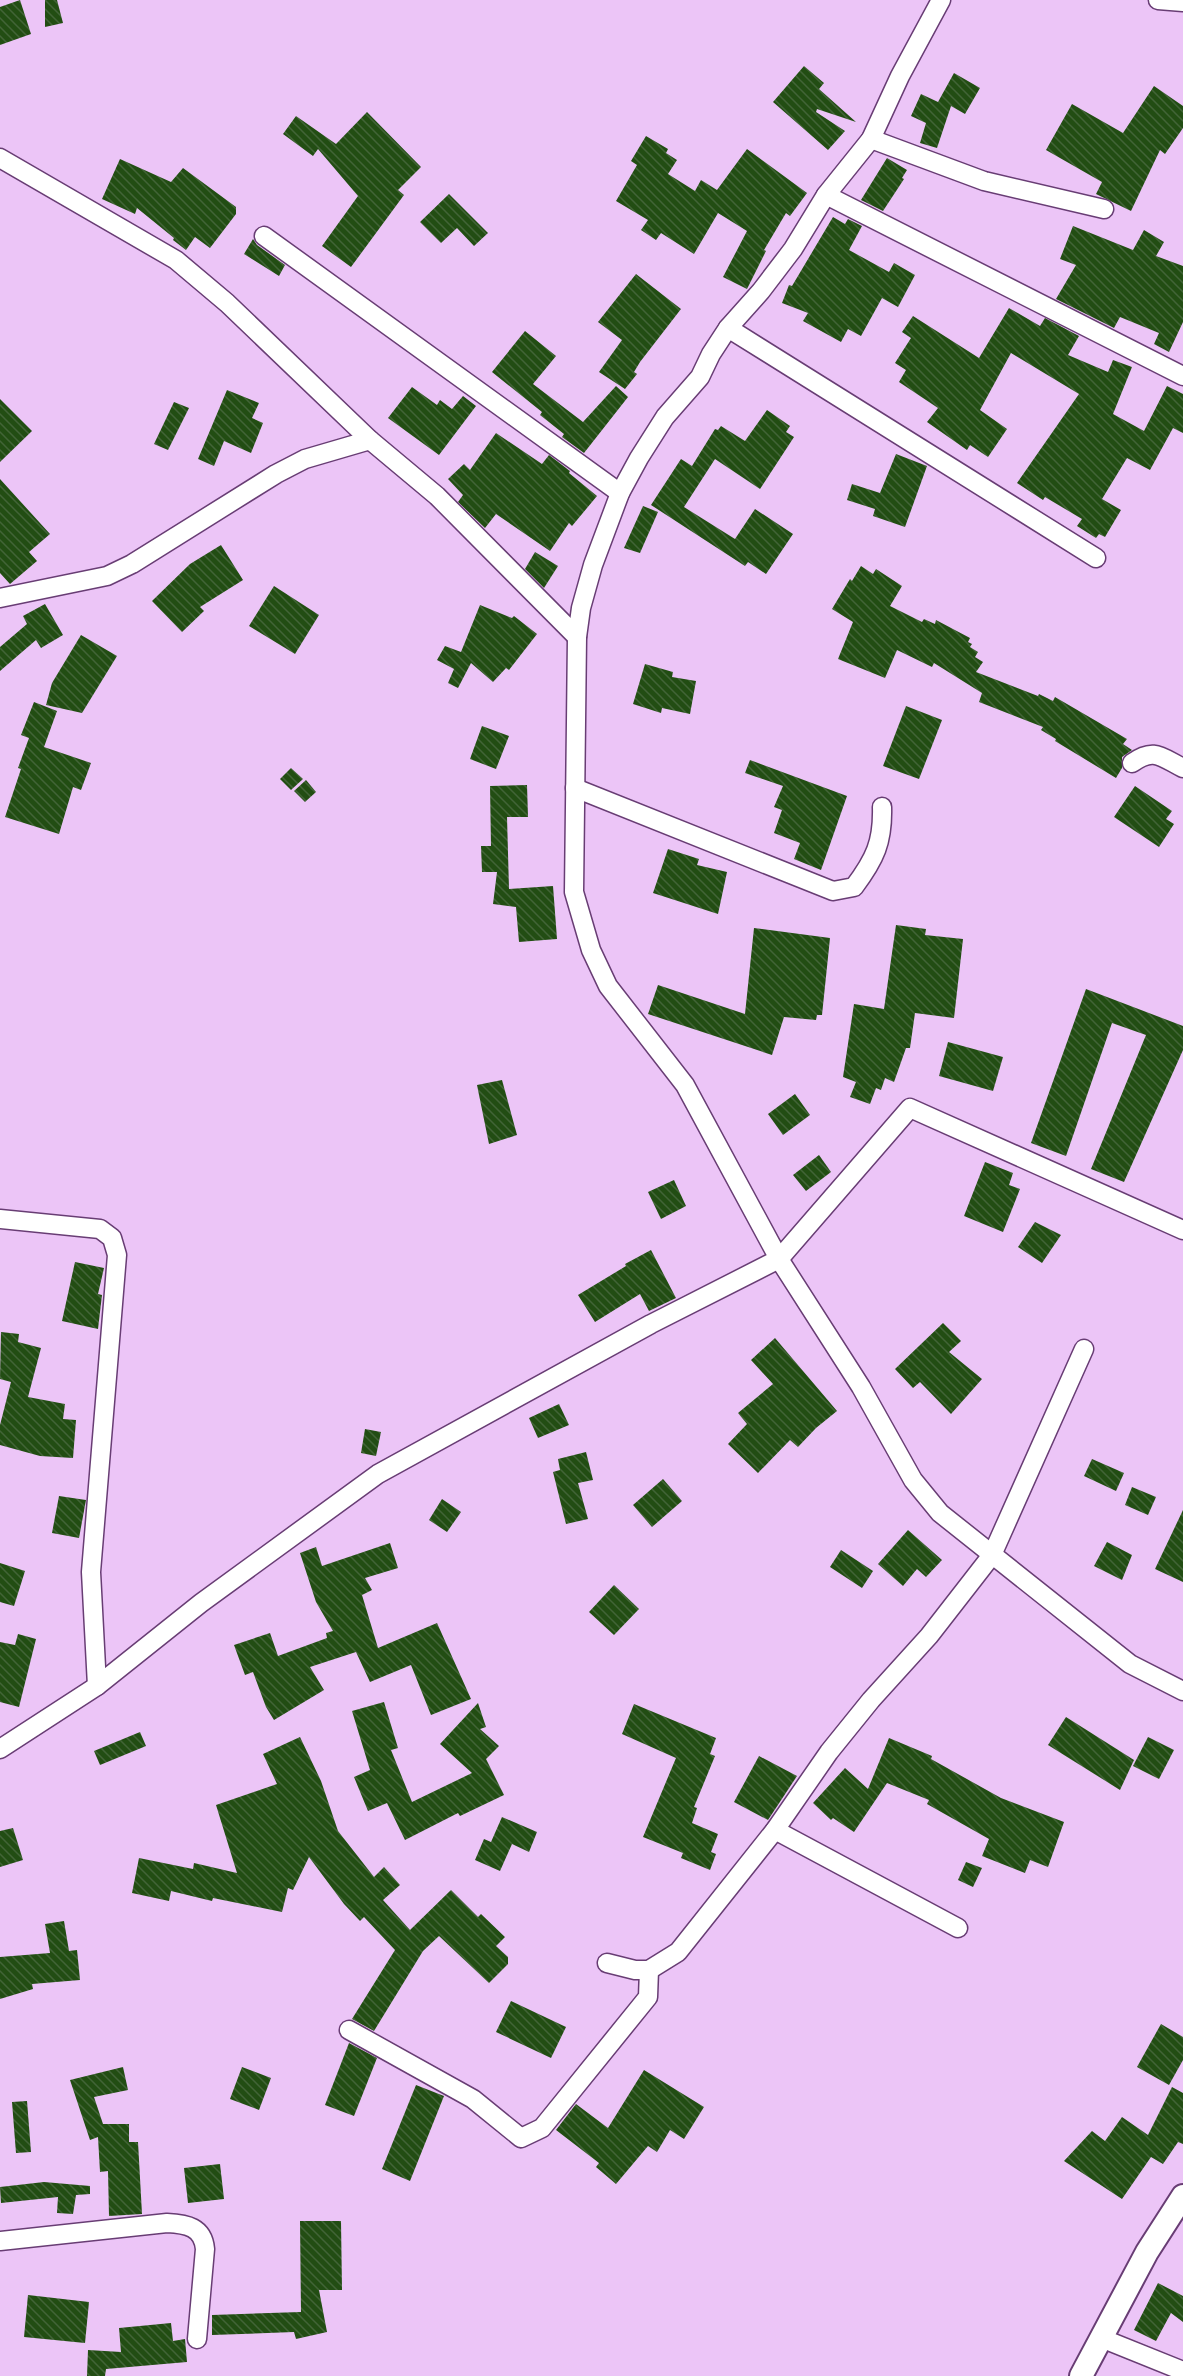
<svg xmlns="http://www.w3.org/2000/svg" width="1183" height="2376" font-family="'Space Grotesk',sans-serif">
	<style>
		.building { fill: url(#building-back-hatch) }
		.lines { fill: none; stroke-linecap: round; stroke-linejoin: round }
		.minor-casing { stroke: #683d74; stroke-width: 21 }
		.tertiary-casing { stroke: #683d74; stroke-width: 26 }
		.minor { stroke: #fff; stroke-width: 18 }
		.tertiary { stroke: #fff; stroke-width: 22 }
	</style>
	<defs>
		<pattern id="building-back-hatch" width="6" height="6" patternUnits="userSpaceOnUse" patternTransform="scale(1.5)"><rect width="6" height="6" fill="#224d13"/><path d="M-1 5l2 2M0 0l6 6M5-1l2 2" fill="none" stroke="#426437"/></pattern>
	</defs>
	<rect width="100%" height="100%" fill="#ecc5f7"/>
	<!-- building -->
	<g class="building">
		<path d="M20,0L31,34L0,45V7Z"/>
		<path d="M45,0H57L63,23L45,27Z"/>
		<path d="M804,66L824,83L819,89L856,122L817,109L816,112L845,131L828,150L773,102Z"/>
		<path d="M954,73L980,88L965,114L951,106L937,148L920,143L926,123L911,116L921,94L938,102Z"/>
		<path d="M1154,86L1183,106V128L1165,154L1160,150L1131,211L1096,194L1102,182L1046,150L1072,104L1123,133Z"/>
		<path d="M367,112L421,167L398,190L404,195L351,267L322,246L358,196L318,149L313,156L283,134L296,116L336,144Z"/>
		<path d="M646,136L668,149L666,153L677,160L668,174L695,191L701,180L717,190L747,149L807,193L790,216L786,213L764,250L766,251L747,289L723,277L747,231L718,213L694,254L661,233L656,240L641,230L648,220L616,201L637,165L631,161Z"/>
		<path d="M887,158L907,170L902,178L904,179L883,211L861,200Z"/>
		<path d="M120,159L171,182L183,168L236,207V214L210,248L195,237L186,250L173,240L174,238L137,208L135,214L102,199Z"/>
		<path d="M449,194L488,233L474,246L457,228L441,243L420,222Z"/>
		<path d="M833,217L845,224L848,219L862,226L849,250L889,272L894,263L915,275L898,307L882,298L861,336L848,329L841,342L803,321L808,313L782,303L789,285L792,286Z"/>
		<path d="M1073,226L1133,250L1144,230L1164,242L1156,256L1183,266V322L1169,352L1154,344L1159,333L1120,317L1114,328L1056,299L1076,265L1060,259Z"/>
		<path d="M253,239L257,245L285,265L279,276L244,254Z"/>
		<path d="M636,274L681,309L640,362L634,372L637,374L625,389L599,372L622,340L598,322Z"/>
		<path d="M1009,308L1040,326L1045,318L1079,336L1068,355L1108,372L1113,360L1132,367L1113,414L1144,431L1167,386L1183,394V433L1173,428L1150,470L1127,458L1102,499L1121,510L1105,537L1099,534L1096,538L1077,526L1082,519L1045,497L1043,500L1017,483L1079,394L1011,353L980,410L1007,429L988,457L970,445L967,450L927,422L938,408L899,382L906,370L895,363L911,338L902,332L913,316L979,358Z"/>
		<path d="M525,331L556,356L533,384L583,422L616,386L628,397L584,453L562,437L564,434L540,415L542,412L492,372Z"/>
		<path d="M412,387L437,405L440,400L452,409L463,396L476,406L439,455L388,418Z"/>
		<path d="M227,390L259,403L252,418L263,423L251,453L224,441L214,466L198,459Z"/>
		<path d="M0,399L32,431L0,462Z"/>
		<path d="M174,402L189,408L168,450L154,444Z"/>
		<path d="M767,410L790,426L786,432L794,437L760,489L715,459L684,507L735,539L755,509L793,534L766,574L748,562L745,566L651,505L681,459L692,466L715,429L718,430L721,426L745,441Z"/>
		<path d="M496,433L542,464L549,455L570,471L569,473L597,496L572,526L569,523L550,551L496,514L485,528L458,502L463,495L448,479L464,464L470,470Z"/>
		<path d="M896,454L927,466L905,527L873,516L875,509L847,500L852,484L880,493Z"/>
		<path d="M0,479L50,534L29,552L37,561L10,584L0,573Z"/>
		<path d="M643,506L658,512L640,553L624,548Z"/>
		<path d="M221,545L243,580L200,607L204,611L182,632L152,601L190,564Z"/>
		<path d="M535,552L558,566L544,588L525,569Z"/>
		<path d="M861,566L873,574L876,569L902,586L890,606L922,622L924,619L935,624L936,620L970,638L968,642L972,644L970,647L978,652L975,657L983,662L976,672L1038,696L1039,694L1053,701L1055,697L1127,739L1123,744L1132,750L1122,757V768L1116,778L1055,741L1056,739L1041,730L1043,727L979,702L982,693L934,663L932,667L897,650L885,678L838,659L853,622L832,609L850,579L852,581Z"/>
		<path d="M274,586L319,615L295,654L249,626Z"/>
		<path d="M45,604L63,635L41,648L36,640L0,671V647L27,624L23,616Z"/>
		<path d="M480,605L512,618L514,616L537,634L509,670L506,668L493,682L471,663L458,688L448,683L454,669L437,660L445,646L461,652Z"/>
		<path d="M81,635L117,656L82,713L46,705L52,683Z"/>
		<path d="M645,664L673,672L672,677L696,681L690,714L662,708L661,713L633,704Z"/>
		<path d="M34,702L57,711L44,747L91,763L81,790L73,787L59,834L5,817L21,769L18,768L29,738L21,735Z"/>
		<path d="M906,706L942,720L919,779L883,766Z"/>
		<path d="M482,726L509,736L496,769L470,759Z"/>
		<path d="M750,760L847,796L821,870L794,859L800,843L774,833L782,810L774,807L783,786L745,773Z"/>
		<path d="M291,768L303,779L291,790L280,779Z"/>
		<path d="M306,780L316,792L305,802L294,791Z"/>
		<path d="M527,785L528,817H507L509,889L553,886L557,939L519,942L516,907L493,904L497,872H482L481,846H491L490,786Z"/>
		<path d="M1135,786L1172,811L1166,819L1174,824L1159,847L1114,817Z"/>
		<path d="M668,849L699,859L697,865L727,872L718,914L653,893Z"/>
		<path d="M896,925L926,929L925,935L963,939L954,1018L915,1013L910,1048H906L894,1082L885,1078L881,1090L876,1088L870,1104L850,1097L856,1082L843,1077L854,1004L884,1009Z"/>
		<path d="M754,928L830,938L822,1015H817L816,1020L784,1017L772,1055L648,1014L658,985L745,1014Z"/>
		<path d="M1086,989L1183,1026V1050L1124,1182L1091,1169L1146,1035L1112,1023L1066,1156L1031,1143Z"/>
		<path d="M948,1042L1003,1057L993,1091L939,1076Z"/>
		<path d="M502,1080L517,1135L489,1144L477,1085Z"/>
		<path d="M795,1094L810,1115L783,1135L768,1114Z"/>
		<path d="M819,1155L831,1172L806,1191L793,1175Z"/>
		<path d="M985,1162L1013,1173L1009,1185L1020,1189L1003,1232L964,1216Z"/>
		<path d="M674,1180L686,1206L661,1219L648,1192Z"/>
		<path d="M1035,1222L1061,1235L1042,1263L1018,1247Z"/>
		<path d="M651,1250L676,1298L649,1311L640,1294L595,1322L578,1295L626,1266L625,1264Z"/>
		<path d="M75,1262L104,1268L98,1294L102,1295L98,1329L62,1321Z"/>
		<path d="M943,1323L961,1341L949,1352L982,1379L951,1414L920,1382L913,1388L895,1369Z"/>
		<path d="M1,1332L19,1334L18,1342L41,1348L28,1397L65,1404L63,1419L76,1420L73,1458L40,1456L0,1445V1425L11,1382L0,1379Z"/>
		<path d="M775,1338L837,1411L816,1428L798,1447L790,1440L758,1473L728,1444L747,1424L738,1413L773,1384L751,1360Z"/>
		<path d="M559,1404L569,1425L538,1438L529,1418Z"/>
		<path d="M365,1429L381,1432L376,1456L361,1453Z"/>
		<path d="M586,1452L593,1480L578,1483L588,1519L566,1524L553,1472L560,1470L558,1459Z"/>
		<path d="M1092,1459L1124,1473L1116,1491L1084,1476Z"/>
		<path d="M663,1479L682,1501L652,1527L633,1505Z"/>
		<path d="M1132,1487L1156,1497L1148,1515L1125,1505Z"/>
		<path d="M59,1496L86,1500L79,1538L52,1533Z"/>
		<path d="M442,1499L461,1512L447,1532L429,1520Z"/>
		<path d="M1183,1510V1582L1155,1569Z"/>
		<path d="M908,1530L942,1560L926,1577L917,1569L903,1586L878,1564Z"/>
		<path d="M1107,1542L1132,1555L1122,1580L1094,1566Z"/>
		<path d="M390,1543L398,1568L365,1578L372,1590L362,1595L378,1648L437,1623L471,1699L431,1715L411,1665L370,1682L356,1652L310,1667L324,1690L274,1720L266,1707L253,1672L245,1675L234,1645L270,1633L278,1656L327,1638L326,1633L333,1631L316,1602L300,1553L316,1547L322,1566Z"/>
		<path d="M841,1550L873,1571L862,1588L830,1567Z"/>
		<path d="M0,1563L25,1571L14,1606L0,1602Z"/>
		<path d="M614,1585L639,1609L614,1635L589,1612Z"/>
		<path d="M18,1634L36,1639L19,1707L0,1702V1642L15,1645Z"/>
		<path d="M384,1702L398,1748L391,1750L412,1802L472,1773L440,1744L478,1703L486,1727L480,1729L499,1746L486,1759L504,1795L460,1816L458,1813L405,1840L387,1803L368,1811L354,1777L370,1770L352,1711Z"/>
		<path d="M634,1704L716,1738L710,1754L715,1756L694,1807L697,1808L692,1823L718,1834L711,1852L716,1854L710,1870L681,1858L683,1853L643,1837L676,1758L622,1734Z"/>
		<path d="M1066,1717L1134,1760L1120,1790L1048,1745Z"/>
		<path d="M140,1732L146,1746L100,1765L94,1751Z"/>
		<path d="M300,1737L321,1781L338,1831L374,1877L384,1867L400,1885L383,1900L410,1930L451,1890L478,1917L481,1914L505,1937L496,1946L508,1957V1964L489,1983L439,1936L423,1951L374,2031L352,2019L395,1950L364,1917L360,1921L344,1904L309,1857L293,1890L288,1888L282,1912L213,1898L212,1901L171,1891L169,1901L132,1893L139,1858L193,1869L194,1863L237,1873L216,1805L277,1784L263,1754Z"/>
		<path d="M1148,1737L1174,1750L1159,1779L1133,1766Z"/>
		<path d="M889,1738L932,1756L931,1759L1001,1798L1064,1822L1048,1867L1030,1860L1025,1873L982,1856L989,1839L927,1804L929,1800L887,1783L854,1832L833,1818L831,1820L813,1803L845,1768L868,1789Z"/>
		<path d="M759,1756L797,1776L768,1820L734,1802Z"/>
		<path d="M502,1817L537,1832L529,1852L512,1844L500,1871L475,1860L484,1839L491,1842Z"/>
		<path d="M13,1828L23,1860L0,1867V1831Z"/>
		<path d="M966,1862L982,1868L973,1887L958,1880Z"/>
		<path d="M64,1921L69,1951L77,1950L80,1980L32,1984L33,1989L0,1999V1957L50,1953L45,1924Z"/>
		<path d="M511,2001L566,2027L551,2058L496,2032Z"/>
		<path d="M1161,2024L1183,2037V2060L1169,2085L1137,2067Z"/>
		<path d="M349,2043L377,2058L354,2116L325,2105Z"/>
		<path d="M123,2067L128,2090L94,2097L103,2124H129V2142H138L142,2214L109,2216L108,2171L100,2172L98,2137L90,2140L70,2080Z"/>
		<path d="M242,2067L271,2078L259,2110L230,2099Z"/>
		<path d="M644,2070L704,2107L684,2139L670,2130L657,2152L648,2146L616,2184L596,2167L599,2163L556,2130L576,2104L608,2128Z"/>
		<path d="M416,2085L444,2096L410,2181L382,2169Z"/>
		<path d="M1172,2087L1183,2093V2144L1178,2142L1163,2164L1151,2157L1122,2199L1064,2161L1092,2131L1105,2141L1122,2117L1148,2135Z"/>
		<path d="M27,2101L31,2152L16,2153L12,2102Z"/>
		<path d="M220,2164L224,2199L188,2203L184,2168Z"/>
		<path d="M44,2182L90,2186V2194L76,2195L73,2214L57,2213L58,2197L1,2203L0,2187Z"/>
		<path d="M300,2221H341L342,2290H319L327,2332L296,2339L294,2332L212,2335V2315L301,2312Z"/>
		<path d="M1158,2283L1183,2296V2322L1171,2313L1156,2341L1134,2330Z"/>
		<path d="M28,2295L89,2302L85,2343L24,2337Z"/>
		<path d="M171,2323L173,2341L185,2339L187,2362L106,2369L105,2376H87L88,2350L121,2352L119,2328Z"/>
	</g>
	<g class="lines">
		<!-- minor casing -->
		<g class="minor-casing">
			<g id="minor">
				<path d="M941,0L900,76L871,139L826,195L793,249L761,291L728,328L711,354L700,377L665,417L639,458L620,493L593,565L581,608L577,637L574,892L591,950L608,986L685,1085L779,1259L861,1387L913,1480L940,1513L1130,1664L1183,1691"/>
				<path d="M1158,0L1183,2"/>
				<path d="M871,139L984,181L1104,209"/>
				<path d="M0,158L176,260L227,303L370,440L437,496L577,637"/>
				<path d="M826,195L1183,376"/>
				<path d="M264,236L620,493"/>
				<path d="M728,328L1096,558"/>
				<path d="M0,598L107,576L132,564L276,474L305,459L370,440"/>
				<path d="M1132,763C1154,747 1161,757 1183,768"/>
				<path d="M575,788L833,891L854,887C875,859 883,842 882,807"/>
				<path d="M0,1219L100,1229L112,1238L117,1255L91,1572L97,1686"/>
				<path d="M0,1749L97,1686L201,1603L378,1474L651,1324L779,1259L910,1108L1183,1230"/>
				<path d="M775,1830L958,1928"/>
				<path d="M607,1963L635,1970H649L678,1952L775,1830L829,1752L871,1700L929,1636L992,1555L1084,1349"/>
				<path d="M349,2030L473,2099L521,2138L542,2128L648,1997L649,1970"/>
				<path d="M0,2241L167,2223C187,2224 203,2227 205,2249L197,2339"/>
				<path d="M1101,2338L1183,2371"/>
			</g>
		</g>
		<!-- tertiary casing -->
		<g class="tertiary-casing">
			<path id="tertiary" d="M1081,2376L1147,2252L1183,2196"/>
		</g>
		<!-- minor -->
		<use href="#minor" class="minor"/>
		<!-- tertiary -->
		<use href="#tertiary" class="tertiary"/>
	</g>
</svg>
